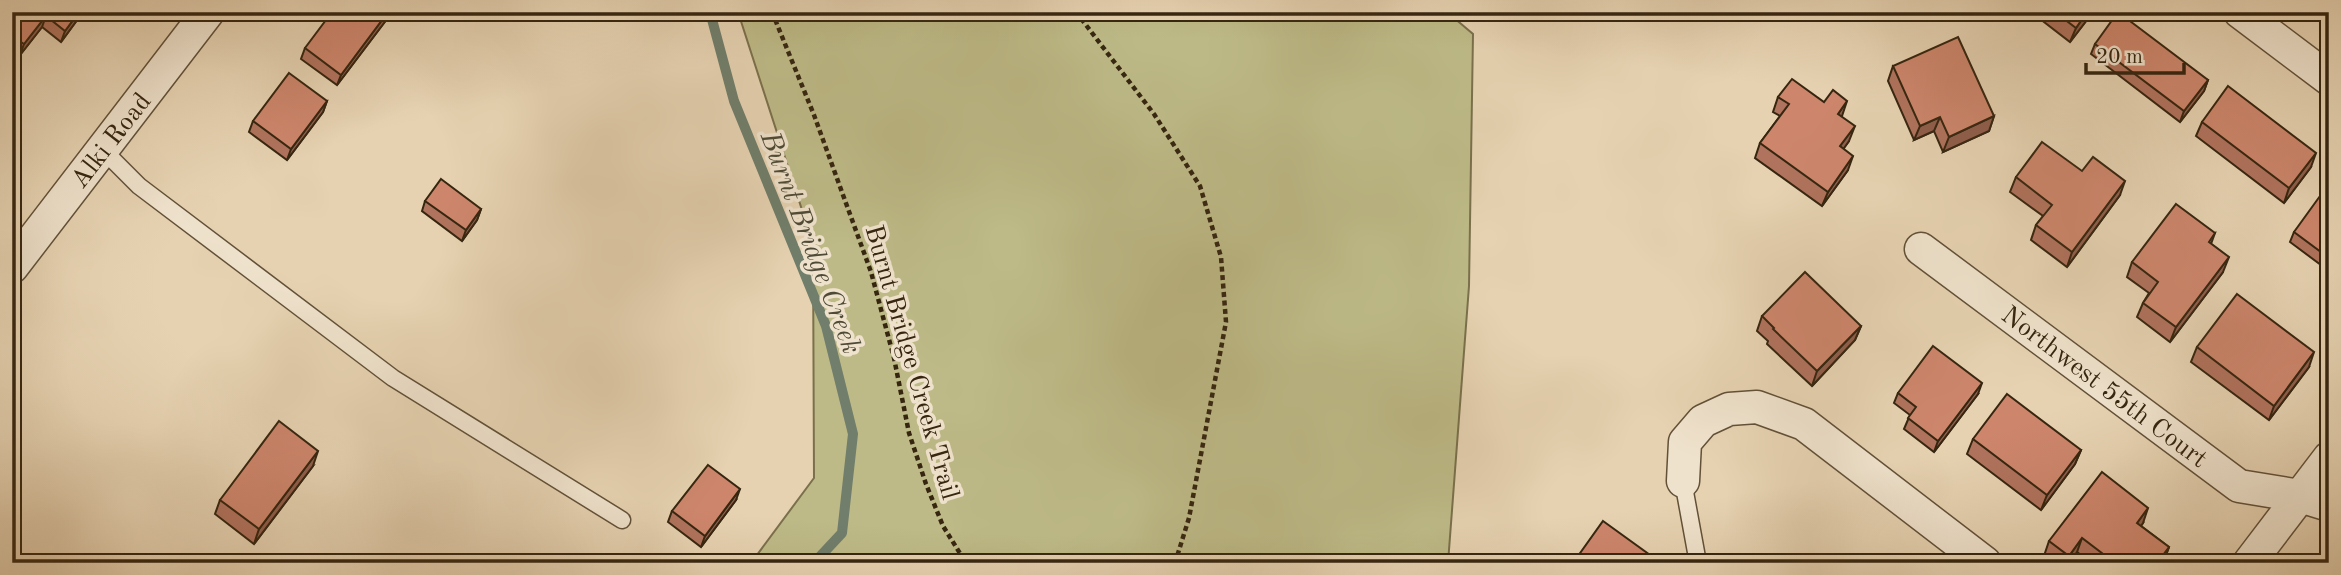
<svg xmlns="http://www.w3.org/2000/svg" width="2341" height="575" font-family="'Old Standard TT',serif">
	<style>
		.green { fill: #bdba87; stroke: #7a704c; stroke-width: 2 }
		.lines { fill: none; stroke-linecap: round; stroke-linejoin: round }
		.stream { stroke: #707e6b; stroke-width: 10 }
		.lane-casing { stroke: #625138; stroke-width: 19 }
		.street-casing { stroke: #625138; stroke-width: 35 }
		.path { stroke: #362610; stroke-width: 4.5; stroke-dasharray: 5 3.5; stroke-linecap: butt }
		.lane { stroke: #efe2cc; stroke-width: 16 }
		.street { stroke: #efe2cc; stroke-width: 32 }
		.wall { fill: #b0735d; stroke: #362610; stroke-width: 2 }
		.shaded-wall { fill: #905e4c; stroke: #362610; stroke-width: 2 }
		.building { fill: #cd866c; stroke: #362610; stroke-width: 2 }
		.labels { text-anchor: middle; stroke-width: 7; stroke-linejoin: round; paint-order: stroke }
		.street-label { font-size: 26px; fill: #362610; stroke: #efe2cc }
		.water-label { font-size: 28px; font-style: italic; fill: #4e4a36; stroke: #efe2cc }
	</style>
	<rect width="100%" height="100%" fill="#e6d2b1"/>
	<filter id="stains"><feTurbulence type="fractalNoise" baseFrequency=".00286" numOctaves="4"/><feColorMatrix values="0 0 0 0 .2 0 0 0 0 .09 0 0 0 0 .02 0 0 0 .5 -.17"/></filter>
	<radialGradient id="worn" r=".72"><stop offset=".6" stop-color="#630" stop-opacity="0"/><stop offset="1" stop-color="#630" stop-opacity=".3"/></radialGradient>
	<!-- green -->
	<path class="green" d="M738,12H1447L1473,34L1469,286L1448,563H751L814,478L813,244Z"/>
	<g class="lines">
		<!-- stream -->
		<path class="stream" d="M710,12L734,101L826,326L853,434L842,533L814,563"/>
		<!-- lane casing -->
		<g class="lane-casing">
			<g id="lane">
				<path d="M103,150L139,186L393,378L622,520"/>
				<path d="M1683,481L1698,563"/>
			</g>
		</g>
		<!-- street casing -->
		<g class="street-casing">
			<g id="street">
				<path d="M2240,12L2329,79"/>
				<path d="M1921,249L2239,486L2300,496L2329,505"/>
				<path d="M12,267L208,12"/>
				<path d="M1683,481L1685,442L1703,421L1729,409L1757,407L1804,424L1985,563"/>
				<path d="M2249,563L2329,458"/>
			</g>
		</g>
		<!-- path -->
		<g class="path">
			<path d="M772,12L814,115L871,272L894,358L909,433L926,484L943,526L966,563"/>
			<path d="M1076,12L1154,114L1200,186L1221,257L1226,322L1189,518L1175,563"/>
		</g>
		<!-- lane -->
		<use href="#lane" class="lane"/>
		<!-- street -->
		<use href="#street" class="street"/>
	</g>
	<!-- wall -->
	<g class="wall">
		<path d="M12,12H83L61,42L42,27L20,55L12,49Z"/>
		<path d="M2031,12H2093L2070,42Z"/>
		<path d="M387,19L337,85L301,59L305,48Z"/>
		<path d="M2095,44L2208,80L2204,91L2180,122L2091,54Z"/>
		<path d="M1893,66L1994,116L1989,131L1943,152L1934,131L1914,140L1888,81Z"/>
		<path d="M1778,97L1841,116L1849,141L1843,149L1848,170L1822,206L1755,158L1760,143L1780,116L1773,112Z"/>
		<path d="M327,101L323,112L287,160L249,132L253,121Z"/>
		<path d="M2202,122L2311,167L2284,203L2196,136Z"/>
		<path d="M2082,171L2120,195L2067,267L2031,240L2036,225L2043,216L2010,192L2016,177Z"/>
		<path d="M425,201L481,209L477,220L462,241L422,211Z"/>
		<path d="M2329,202V271L2290,242L2294,232Z"/>
		<path d="M2215,233L2211,244L2223,272L2170,342L2137,317L2143,303L2149,293L2127,277L2132,262Z"/>
		<path d="M1762,316L1861,326L1855,340L1812,386L1767,344L1768,341L1757,331Z"/>
		<path d="M2197,347L2309,367L2269,420L2191,362Z"/>
		<path d="M1898,393L1978,394L1934,452L1904,429L1910,415L1894,403Z"/>
		<path d="M1973,439L2081,450L2075,464L2041,510L1967,454Z"/>
		<path d="M313,466L254,544L215,514L220,500Z"/>
		<path d="M736,500L701,547L668,522L672,511Z"/>
		<path d="M2143,523L2141,526L2169,547L2163,563H2091L2077,552L2069,563H2053L2044,556L2049,541Z"/>
	</g>
	<!-- shaded-wall -->
	<g class="shaded-wall">
		<path d="M79,12H83L61,42L65,31Z"/>
		<path d="M388,12H389L387,19L337,85L341,75Z"/>
		<path d="M2087,12H2093L2070,42L2076,28Z"/>
		<path d="M46,16L42,27L20,55L24,44Z"/>
		<path d="M2208,80L2204,91L2180,122L2184,111Z"/>
		<path d="M327,101L323,112L287,160L291,149Z"/>
		<path d="M1847,101L1842,116L1833,129L1838,114Z"/>
		<path d="M1994,116L1989,131L1943,152L1949,137Z"/>
		<path d="M1940,117L1934,131L1914,140L1920,126Z"/>
		<path d="M1855,126L1849,141L1835,161L1840,146Z"/>
		<path d="M2316,153L2311,167L2284,203L2289,188Z"/>
		<path d="M1853,156L1848,170L1822,206L1828,192Z"/>
		<path d="M2125,181L2120,195L2067,267L2072,252Z"/>
		<path d="M481,209L477,220L462,241L466,230Z"/>
		<path d="M2229,257L2223,272L2170,342L2176,327Z"/>
		<path d="M1861,326L1855,340L1812,386L1817,371Z"/>
		<path d="M2314,352L2309,367L2269,420L2274,406Z"/>
		<path d="M1982,383L1978,394L1934,452L1938,441Z"/>
		<path d="M2081,450L2075,464L2041,510L2047,495Z"/>
		<path d="M318,451L313,466L254,544L259,529Z"/>
		<path d="M740,489L736,500L701,547L705,536Z"/>
		<path d="M2148,508L2143,523L2132,538L2137,523Z"/>
		<path d="M2082,538L2077,552L2069,563H2066L2069,556Z"/>
		<path d="M2169,547L2163,563H2157Z"/>
	</g>
	<!-- building -->
	<g class="building">
		<path d="M12,12H79L65,31L46,16L24,44L12,36Z"/>
		<path d="M332,12H388L341,75L305,48Z"/>
		<path d="M2055,12H2087L2076,28Z"/>
		<path d="M2118,12L2208,80L2184,111L2095,44Z"/>
		<path d="M1958,37L1994,116L1949,137L1940,117L1920,126L1893,66Z"/>
		<path d="M289,73L327,101L291,149L253,121Z"/>
		<path d="M1792,79L1824,102L1833,90L1847,101L1838,114L1855,126L1840,146L1853,156L1828,192L1760,143L1789,104L1778,97Z"/>
		<path d="M2228,86L2316,153L2289,188L2202,122Z"/>
		<path d="M2042,142L2082,171L2093,157L2125,181L2072,252L2036,225L2052,205L2016,177Z"/>
		<path d="M441,179L481,209L466,230L425,201Z"/>
		<path d="M2320,196L2329,202V258L2294,232Z"/>
		<path d="M2176,204L2215,233L2209,242L2229,257L2176,327L2143,303L2158,282L2132,262Z"/>
		<path d="M1805,272L1861,326L1817,371L1773,329L1774,328L1762,316Z"/>
		<path d="M2237,294L2314,352L2274,406L2197,347Z"/>
		<path d="M1933,346L1982,383L1938,441L1908,418L1916,407L1898,393Z"/>
		<path d="M2007,394L2081,450L2047,495L1973,439Z"/>
		<path d="M279,421L318,451L259,529L220,500Z"/>
		<path d="M708,465L740,489L705,536L672,511Z"/>
		<path d="M2102,472L2148,508L2137,523L2169,547L2157,563H2115L2082,538L2069,556L2049,541Z"/>
		<path d="M1603,521L1650,555L1644,563H1573Z"/>
	</g>
	<g class="labels">
		<!-- street labels -->
		<g class="street-label">
			<text transform="translate(110 140) rotate(-52)" y="9">Alki Road</text>
			<text transform="translate(913 362) rotate(74)" y="9">Burnt Bridge Creek Trail</text>
			<text transform="translate(2105 386) rotate(37)" y="9">Northwest 55th Court</text>
		</g>
		<!-- water labels -->
		<g class="water-label">
			<text transform="translate(812 242) rotate(69)" y="10">Burnt Bridge Creek</text>
		</g>
	</g>
	<!-- margin -->
	<rect width="2341" height="575" fill="none" stroke="#e6d2b1" stroke-width="42"/>
	<rect x="14" y="14" width="2313" height="547" fill="none" stroke="#362610" stroke-width="3.5"/>
	<rect x="21" y="21" width="2299" height="533" fill="none" stroke="#362610" stroke-width="2"/>
	<!-- scale -->
	<path d="M2086 63v10h98v-10" fill="none" stroke="#362610" stroke-width="3.5"/>
	<text x="2096" y="63" font-size="21" fill="#362610" stroke="#efe2cc" stroke-width="5" paint-order="stroke">20 m</text>
	<rect width="100%" height="100%" filter="url(#stains)"/>
	<rect width="100%" height="100%" fill="url(#worn)"/>
</svg>
